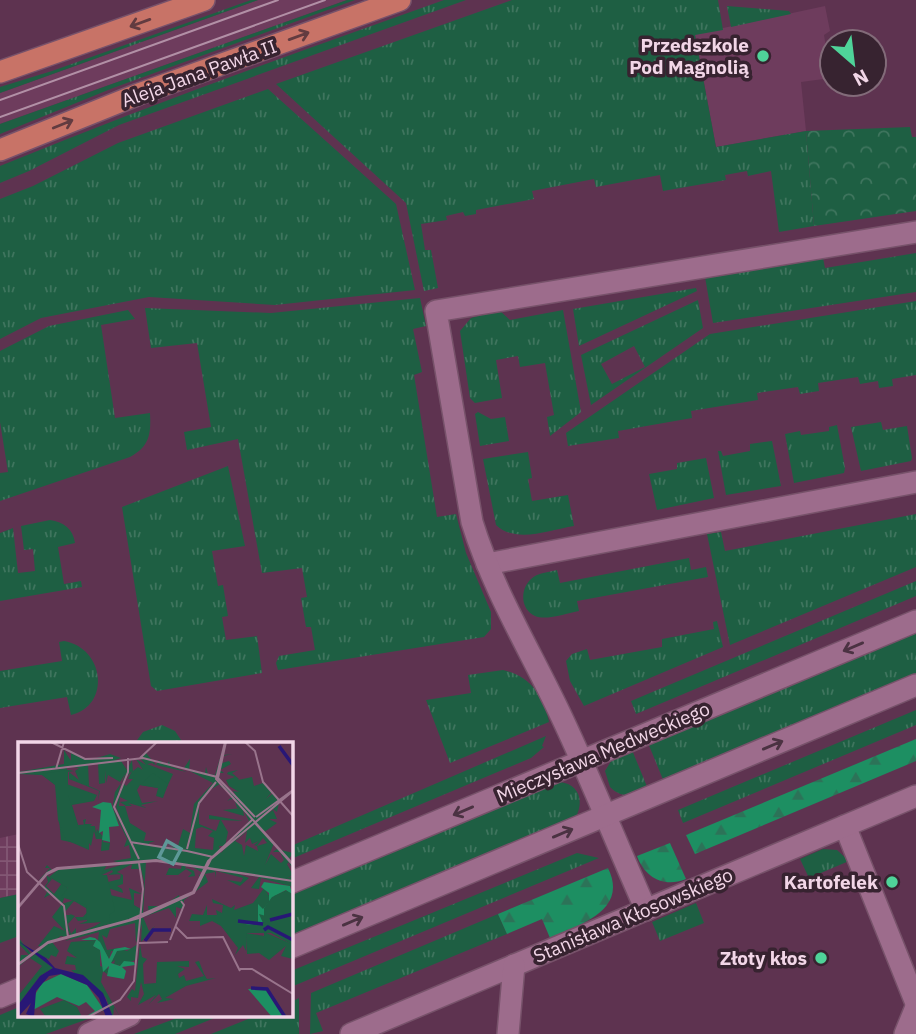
<svg xmlns="http://www.w3.org/2000/svg" width="916" height="1034" font-family="'IBM Plex Sans',sans-serif">
	<style>
		.built { fill: #6e3c5d }
		.industrial { fill: url(#industrial-grid) }
		.grass { fill: url(#grass-tufts); fill-rule: evenodd }
		.forest { fill: url(#forest-firs) }
		.park { fill: url(#park-crowns) }
		.lines { fill: none; stroke-linecap: round; stroke-linejoin: round }
		.minor-casing { stroke: #77526a; stroke-width: 24 }
		.major-casing { stroke: #77526a; stroke-width: 24 }
		.minor { stroke: #9d6c8c; stroke-width: 21 }
		.major { stroke: #c87367; stroke-width: 21 }
		.tram { stroke: #b290a6; stroke-width: 2 }
		.oneway { stroke: #623b40 }
		.oneway2 { stroke: #4b3242 }
		.poi-dot { fill: #4fd399; stroke: #372330; stroke-width: 2.5 }
		.labels { text-anchor: middle; stroke-width: 7; stroke-linejoin: round; paint-order: stroke }
		.poi-label { font-size: 19px; font-weight: bold; fill: #f2d6e7; stroke: #372330; text-anchor: end }
		.street-label { font-size: 19px; fill: #f2d6e7; stroke: #372330 }
		.inset-river { fill: none; stroke: #281776; stroke-width: 3.5 }
		.inset-road { fill: none; stroke: #99748c; stroke-width: 2 }
		.view { fill: #5e9898; fill-opacity: 0.15; stroke: #5e9898; stroke-width: 3.5 }
		.inset-edge { fill: none; stroke: #f2d6e7; stroke-width: 3.5 }
	</style>
	<defs>
		<pattern id="industrial-grid" width="8" height="8" patternUnits="userSpaceOnUse" patternTransform="scale(1.75)"><rect width="8" height="8" fill="#6e3c5d"/><path d="M0 4h8M4 0v8" fill="none" stroke="#835774"/></pattern>
		<pattern id="grass-tufts" width="24" height="20" patternUnits="userSpaceOnUse" patternTransform="scale(1.75)"><rect width="24" height="20" fill="#1e5f43"/><path d="M3 7l-1-3M5 7V3M7 7l1-3M15 17l-1-3M17 17v-4M19 17l1-3" fill="none" stroke="#3f755e"/></pattern>
		<pattern id="forest-firs" width="22" height="20" patternUnits="userSpaceOnUse" patternTransform="scale(1.75)"><rect width="22" height="20" fill="#1d8f62"/><path d="M5 1l3.5 6h-7zM16 11l3.5 6h-7z" fill="#2c7358"/></pattern>
		<pattern id="park-crowns" width="20" height="18" patternUnits="userSpaceOnUse" patternTransform="scale(1.75)"><rect width="20" height="18" fill="#1e5f43"/><path d="M2 6a3 3 0 1 1 6 0M12 15a3 3 0 1 1 6 0" fill="none" stroke="#3f755e"/></pattern>
	</defs>
	<rect width="100%" height="100%" fill="#5e3350"/>
	<!-- built -->
	<g class="built">
		<path d="M258,0H347L0,124V93Z"/>
		<path d="M825,6L830,31L824,35L831,78L801,82L806,131L716,147L695,34Z"/>
	</g>
	<!-- industrial -->
	<path class="industrial" d="M19,834V894L0,898V838Z"/>
	<!-- grass -->
	<g class="grass">
		<path d="M251,0H258L0,93V87L52,71Z"/>
		<path d="M347,0H355L113,88L0,134V124Z"/>
		<path d="M444,0H466L119,125L29,171L0,183V166C146,106 295,53 444,0Z"/>
		<path d="M512,0H718L723,30L695,35L716,147L806,131L814,226L779,232L771,171L748,176L747,171L725,175L726,180L663,191L660,175L596,187L594,179L532,191L534,199L476,210V214L465,216L463,212L446,216L447,220L421,224L425,250H431L438,288L424,291L406,203L276,84Z"/>
		<path d="M727,6L789,11L791,14L731,27Z"/>
		<path d="M268,89L396,204L415,290L275,305L149,297L41,318L0,339V199L33,186L118,143Z"/>
		<path d="M916,253V292L713,323L705,277L823,258L825,268Z"/>
		<path d="M696,288L697,291L579,346L573,309Z"/>
		<path d="M420,298L426,326L413,329L422,372L414,375L437,517L456,514L466,553L491,612V629L484,637L278,670L276,663L279,656L315,650L311,627H306L301,598L307,597L302,568L262,573L238,439L187,450L184,432L211,427L197,343L151,348L145,308L271,313Z"/>
		<path d="M698,300L703,328L591,405L581,355ZM634,346L645,367L612,384L601,364Z"/>
		<path d="M916,301V375L892,379L893,386L879,388L878,381L860,384L858,377L818,383L819,391L800,394L798,387L757,393L758,400L691,411L692,418L618,431L619,438L568,446L566,433L710,334Z"/>
		<path d="M128,310L135,319L101,325L115,418L150,413C151,434 150,446 130,457L0,501V473L8,472L0,422V351L49,326Z"/>
		<path d="M499,310L510,320L563,310L581,412L550,436L547,417L554,415L545,363L520,367L518,356L496,360L502,398L475,403L470,398L460,331L471,318Z"/>
		<path d="M478,412L491,419L505,417L509,441L480,446L475,414Z"/>
		<path d="M881,422L883,430L907,426L912,458L911,461L861,471L851,427Z"/>
		<path d="M837,425L845,468L844,473L794,483L785,434L800,431L801,435L829,431V427Z"/>
		<path d="M772,441L781,486L726,495L718,451H721L723,456L750,451V444Z"/>
		<path d="M528,452L532,478L528,479L532,501L568,495L574,526C549,530 516,544 496,525L483,459Z"/>
		<path d="M706,458L714,498L657,510L649,474L677,469V463Z"/>
		<path d="M228,466L245,546L212,551L218,586L223,585L228,616L222,617L226,640L257,636L262,673L157,691L151,686L122,507Z"/>
		<path d="M916,514V567L730,645L707,534L721,532L725,551Z"/>
		<path d="M50,520C64,522 73,529 75,543L58,547L64,584L81,581L82,587L0,601V533L13,528L18,573L35,571L33,549L24,550L21,526Z"/>
		<path d="M689,558L691,570L706,567L708,577L577,601L579,611C567,613 546,621 535,616C520,609 520,589 531,579C537,573 549,572 557,570L560,583Z"/>
		<path d="M916,581V596L636,714L631,701Z"/>
		<path d="M717,621L723,647L584,706L570,681L566,661L572,654L587,649L590,660L662,647V639L714,629L713,622Z"/>
		<path d="M916,631V676L664,782L648,743Z"/>
		<path d="M64,641C105,648 111,706 71,715L67,697L0,708V671L62,661L59,642Z"/>
		<path d="M503,670C530,676 544,696 549,722L450,763L426,700L471,693L468,675Z"/>
		<path d="M916,710V725L683,823L678,810Z"/>
		<path d="M162,725L175,731L183,743H135L143,732Z"/>
		<path d="M546,736L542,746L544,747L531,758L291,859V846Z"/>
		<path d="M632,750L648,789C633,794 623,800 610,787L605,771L613,758Z"/>
		<path d="M559,782C579,783 585,802 575,818L291,938V892Z"/>
		<path d="M823,849L837,850L849,861L809,878L800,859Z"/>
		<path d="M577,853L599,858L291,987V971Z"/>
		<path d="M19,894V936L0,943V898Z"/>
		<path d="M696,903L704,923L660,941L652,922Z"/>
		<path d="M498,914L507,934L316,1013L323,1031L310,1034L311,993Z"/>
		<path d="M299,998V1034H211L258,1015H290L291,1002Z"/>
		<path d="M19,1007V1015H99L46,1034H0V1015Z"/>
		<path d="M185,1015H222L175,1034H134Z"/>
	</g>
	<!-- forest -->
	<g class="forest">
		<path d="M916,739V761L695,854L686,835Z"/>
		<path d="M670,843L686,879C664,888 645,878 637,856Z"/>
		<path d="M608,868C629,911 579,925 550,938L542,919L507,934L498,914Z"/>
	</g>
	<!-- park -->
	<path class="park" d="M910,127L912,137H916V211L814,226L806,131Z"/>
	<g class="lines">
		<!-- minor casing -->
		<g class="minor-casing">
			<g id="minor">
				<path d="M487,564L916,482"/>
				<path d="M845,826L916,1003"/>
				<path d="M290,883L916,621"/>
				<path d="M646,910C618,847 593,784 564,722C533,655 494,593 472,522L436,311L916,232"/>
				<path d="M290,948L916,685"/>
				<path d="M0,997L19,989"/>
				<path d="M89,1034L130,1015"/>
				<path d="M351,1034L916,796"/>
				<path d="M508,1034L514,965"/>
				<path d="M905,1034L916,1007"/>
			</g>
		</g>
		<!-- major casing -->
		<g class="major-casing">
			<g id="major">
				<path d="M0,72L204,0"/>
				<path d="M0,150L139,94L400,0"/>
			</g>
		</g>
		<!-- minor -->
		<use href="#minor" class="minor"/>
		<!-- major -->
		<use href="#major" class="major"/>
		<!-- tram -->
		<g class="tram">
			<path d="M0,100L278,0"/>
			<path d="M0,117L325,0"/>
		</g>
	</g>
	<!-- one-way arrows -->
	<defs><path id="oneway-shaft" d="M-6 0H5M1.5-3L5.5 0L1.5 3" fill="none" stroke-width="1.6" stroke-linecap="round" stroke-linejoin="round" transform="scale(1.75)"/></defs>
	<g class="oneway">
		<use href="#oneway-shaft" transform="translate(140 23) rotate(160)"/>
		<use href="#oneway-shaft" transform="translate(299 36) rotate(-20)"/>
		<use href="#oneway-shaft" transform="translate(63 124) rotate(-22)"/>
	</g>
	<g class="oneway2">
		<use href="#oneway-shaft" transform="translate(853 647) rotate(157)"/>
		<use href="#oneway-shaft" transform="translate(773 745) rotate(-23)"/>
		<use href="#oneway-shaft" transform="translate(463 811) rotate(157)"/>
		<use href="#oneway-shaft" transform="translate(563 833) rotate(-23)"/>
		<use href="#oneway-shaft" transform="translate(353 921) rotate(-23)"/>
	</g>
	<!-- markers -->
	<g class="poi-dot">
		<circle cx="763" cy="56" r="7"/>
		<circle cx="892" cy="882" r="7"/>
		<circle cx="821" cy="958" r="7"/>
	</g>
	<g class="labels">
		<!-- poi labels -->
		<g class="poi-label">
			<text x="749" y="52">Przedszkole<tspan x="749" dy="22">Pod Magnolią</tspan></text>
			<text x="878" y="889">Kartofelek</text>
			<text x="807" y="965">Złoty kłos</text>
		</g>
		<!-- street labels -->
		<g class="street-label">
			<text transform="translate(199 73) rotate(-20)" y="7">Aleja Jana Pawła II</text>
			<text transform="translate(603 752) rotate(-23)" y="7">Mieczysława Medweckiego</text>
			<text transform="translate(633 915) rotate(-23)" y="7">Stanisława Kłosowskiego</text>
		</g>
	</g>
	<!-- overview -->
	<g transform="translate(18 742)">
		<rect width="275" height="275" fill="#5e3350"/>
		<path d="M207,0L206,13L214,12L205,14L204,21L211,19L213,22L202,28L206,31H201L202,42L190,49L181,63V82L198,89L202,78L191,77V73L225,79L203,78L210,90L207,104H201L203,111L231,79L225,67L226,74L205,68L224,66H219L216,56L209,59L215,54L202,44L206,42L218,54L215,49L221,50L211,44L208,38L217,35L209,32L210,30L220,28L214,31L221,37L220,38L234,35L236,44L245,41L254,50L248,57L255,51L261,60L259,70L255,67L249,72L255,68L259,77H251L259,81L245,91L256,101L247,123L253,112L263,121L266,118L262,110H255L259,107L275,111L271,117L275,120L274,126L271,120L269,122L275,133L268,137L275,134V145L243,136L241,147L233,146L241,135L218,131L231,136L222,144L209,138L223,140L225,136L195,128L198,130L197,136V130L187,132L190,140L166,158L165,167L158,165V176L151,166L125,175L131,189L137,184L123,200L124,182L118,201L117,181L92,187L89,196L84,193L89,208L100,206L109,209L120,202L118,223L117,218L103,224L96,222L97,218L93,221L99,209H93L91,217L80,198L81,190L47,199L53,196L50,188V196L43,194L34,200L41,209L38,215L33,213L31,217L17,211L0,225L3,213H11L0,201V195L14,213L26,205L20,204L36,184L47,189L34,175L44,162L33,152L26,156L29,150L22,143L27,146V144L30,140L28,133L21,138L32,126H27L29,123L34,128L28,133L34,137L28,144L36,152L44,141L50,146L44,162L56,158L54,154L55,147L57,157H63L64,161L79,150L114,158L111,146L124,152L116,151V163L123,167L126,140L123,127H113L114,122L99,130L105,133V142L99,144L104,147L105,151L90,146V140L102,137L103,132L90,133L95,130L94,128L82,134V129L107,122L95,119L113,116L111,103L106,105L109,97L97,72L95,62L97,50L103,41L96,68L113,101L98,65L105,41L108,44L115,37H110L114,29L104,40L108,31L102,40L90,33L88,41V28L87,41L81,42L80,21L70,22L71,44L80,48L82,49L80,58L81,49L51,37V30L61,38L57,29L61,26L50,24L24,29L49,26L50,38L32,36L79,53L76,59L54,63L60,83H66L65,78L68,77L67,82H74L72,84H77L78,91L79,87L86,96L85,100L92,101L91,108L83,109L84,97H78L76,89L73,104L65,92L62,99L66,103L43,98L41,77L50,71L43,57L39,58V51L43,55L39,44L24,33L0,32V30L46,22V8L53,19V11L72,18L92,12L103,16L97,18H108L103,19L109,28L114,18L115,29L120,25L125,28L118,17L128,23L122,16L128,11L138,23L141,18L149,23L151,19L152,24L169,30L142,24L135,22V21L129,22L155,32L144,56L140,46L122,43L119,48L124,61L140,59L123,63L124,64L127,65L128,66L110,61L114,64H108L102,60L110,59L102,55L101,64H107L112,81L128,91L126,99H137L131,101V104L152,106L160,104L165,87L172,91L176,62L195,41L166,26L172,17L171,28L187,31L188,25L190,32L197,33ZM184,85L195,89L190,94L196,96L195,108L177,106L178,87ZM229,89L227,101L232,96L234,102L241,99L236,103L239,104L245,96L249,101L239,104L240,109L228,103L226,114L224,103L217,99ZM128,119L164,122L163,127L151,126L148,133H160L168,127L174,131L170,135L177,134L176,129L174,128L167,126L169,122L187,132L181,133L182,143L176,150L162,157L161,153L145,164H130L131,172L125,173ZM56,159L71,168L65,175H57L60,179L89,175L92,185L83,187L84,181L58,192V186L53,192L50,182L57,174L50,171L53,173H47V177L46,171ZM246,146L252,155L269,148L275,151V203L253,191H229L228,209L225,203L217,213L220,206L203,184L194,179L182,184V179H171L174,172L185,173L189,163V173H199L198,168L204,171L205,163L195,161L194,157L213,166L217,163L216,168L235,161ZM78,198L75,204L82,208V224L91,227L89,232L85,229L83,240L102,275L96,265L95,275L88,256L53,228H58L57,223L47,222L49,214L59,216L49,209L53,200ZM122,202L124,215L129,217L125,222L126,242L138,241L139,220L171,219V225L159,224L167,227L160,232L161,236L166,233L168,239L186,234L177,220L181,219L186,232L196,231L186,232L189,237L198,236L168,244L147,256L156,257L139,261L144,257L141,252L131,262L138,253L120,263L126,252L123,240L120,256L113,255V259L109,255L114,247L117,249Z" fill="#1e5f43" fill-rule="evenodd"/>
		<path d="M85,60L93,61L101,84L91,85L92,100L84,98L85,89L81,91L83,68L74,65ZM246,140L272,144L275,154L268,148L256,154L248,174L241,172L245,181L227,183L240,180V162L245,167L251,160V151L243,145ZM72,195L77,196L82,200L91,217L96,207L107,205L113,207L99,209L93,221L102,224L106,219L116,220L117,223L104,225L108,229L106,237L89,234L91,224L85,230L82,208L75,204L78,198H63ZM43,232L69,243L86,268L67,275L77,269L68,260L61,264L39,255L15,268V256L24,241ZM249,246L252,251L269,275H254L230,247Z" fill="#1d8f62"/>
		<path d="M50,28L56,29L50,30V53L60,83L71,82V108L48,98L40,78L37,43L24,33H16ZM135,31L150,42L145,56L138,54L140,46L122,43ZM89,123L83,133H89L97,169L91,173L92,182L73,187L83,180L61,182L69,179L68,163L43,155L50,146L31,135L41,127ZM269,149L275,152V197L246,182V166L254,155ZM17,212L35,226L22,234L0,263V254L24,224L12,216Z" fill="#1e5f43"/>
		<path d="M246,190L274,202L275,217L263,214L268,204L251,218L241,211L229,212L228,191L246,194ZM46,258L59,265L64,275H28L22,267Z" fill="#1e5f43"/>
		<path d="M0,199L28,216L37,226L65,233L85,251L95,275H88L81,256L69,243L43,232L31,234L18,249L16,275L8,272L13,261L0,275V263L22,234L35,226Z" fill="#281776"/>
		<path class="inset-river" d="M261,4L275,23M252,178L275,172M220,179L245,182M246,188L250,185L275,198M127,199L135,188H153M233,246L249,247L267,275"/>
		<path class="inset-road" d="M33,0L67,17L95,16M207,0L198,37L275,122M227,0L237,9L245,40L275,74M110,16V30L96,65L121,117M122,16L139,0M38,27L46,0M0,31L125,16L199,35L237,75M200,36L208,0M238,75L275,48M237,81L275,123M112,100L169,109M0,102L9,130L46,164L50,196M169,107L181,61L198,40M169,109L195,115M0,165L29,131L39,126L138,118L275,139M0,166L29,132L40,127L138,119L275,139M157,184L169,196L205,195L222,229M152,198L166,163L163,159M121,201L150,200M0,222L30,200L111,178L175,150L190,119L234,78M0,223L30,201L121,176L176,151L193,117L275,49M222,227H234L275,252M70,275L102,258L116,239L125,147L121,121"/>
		<path class="view" d="M149,99L163,107L155,122L141,115Z"/>
		<rect width="275" height="275" class="inset-edge"/>
	</g>
	<!-- north arrow -->
	<g transform="translate(853 63) rotate(152)"><circle r="33" fill="#372330" stroke="#826b79" stroke-width="2"/>
	<path d="M0-5L12 26L0 18L-12 26Z" fill="#4fd399"/>
	<text y="-10" font-size="19" font-weight="bold" text-anchor="middle" fill="#f2d6e7">N</text>
	</g>
</svg>
